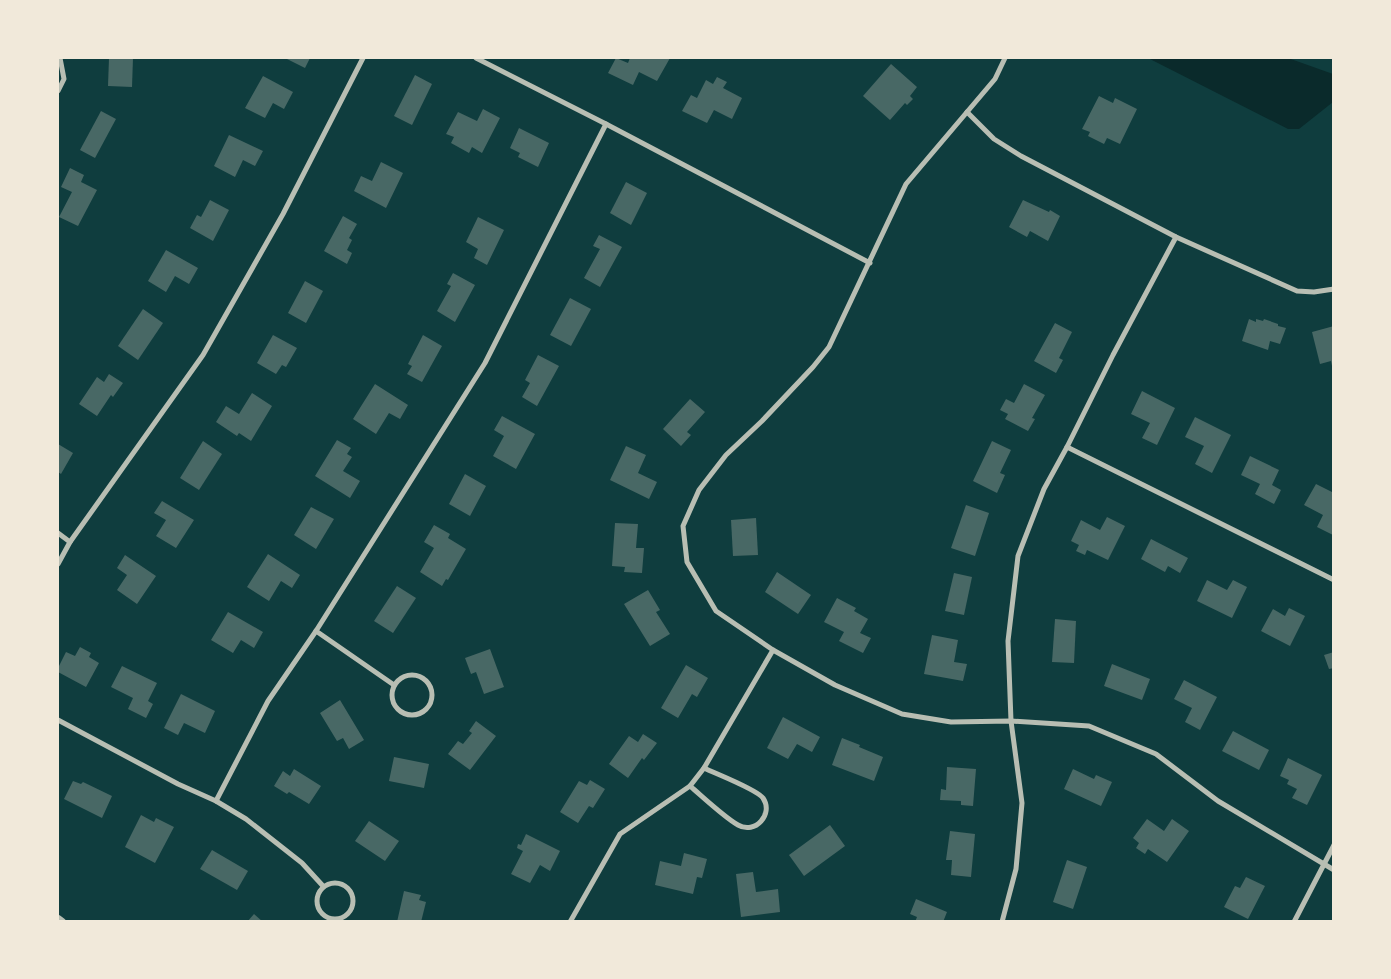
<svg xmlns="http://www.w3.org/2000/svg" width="1391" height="979" font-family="'Noto Serif',serif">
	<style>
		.water { fill: #0a2a2b }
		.building { fill: #486865 }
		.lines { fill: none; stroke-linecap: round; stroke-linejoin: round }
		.minor { stroke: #b8beb3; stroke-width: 5 }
		.tertiary { stroke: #b8beb3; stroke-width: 8 }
	</style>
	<rect width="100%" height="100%" fill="#0f3d3e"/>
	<!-- water -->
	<path class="water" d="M1148,58H1288L1333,74V102L1299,129H1288Z"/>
	<!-- building -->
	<g class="building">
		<path d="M109,58H133L132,87L108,86Z"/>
		<path d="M285,58H310L305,68Z"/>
		<path d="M616,58L628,63L630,58H670L657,81L639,72L633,85L608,73Z"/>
		<path d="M891,64L917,87L910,96L913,99L907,105L905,103L890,120L863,96Z"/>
		<path d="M415,75L432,84L412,125L394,116Z"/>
		<path d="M263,76L293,92L284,109L273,103L265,118L245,108Z"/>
		<path d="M717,77L727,82L723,88L742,98L732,119L714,110L707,123L682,111L691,95L697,98L706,80L713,84Z"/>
		<path d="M1099,96L1113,103L1115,98L1137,109L1120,144L1107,138L1104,144L1088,136L1090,132L1082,129Z"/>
		<path d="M483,109L500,118L482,153L472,147L469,153L451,143L454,137L446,134L458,112L477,121Z"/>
		<path d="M101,111L116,119L95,158L80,150Z"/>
		<path d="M519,128L549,143L538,167L518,157L520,153L510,148Z"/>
		<path d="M229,135L263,151L255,166L243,160L235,177L214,166Z"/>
		<path d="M381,162L403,173L386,208L354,191L361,176L372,181Z"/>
		<path d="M70,168L84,175L81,182L97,190L78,226L59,217L72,192L61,187Z"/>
		<path d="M626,182L647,193L631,225L610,213Z"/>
		<path d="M210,200L229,210L213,241L190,228L197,215L201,217Z"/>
		<path d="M1023,200L1049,212L1050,210L1060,216L1048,241L1030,231L1027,237L1009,227Z"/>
		<path d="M343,216L357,224L349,238L352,240L347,250L352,253L347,264L324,251Z"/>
		<path d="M478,217L504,230L487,265L474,258L478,249L466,242Z"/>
		<path d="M599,235L622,247L600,287L584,278L600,249L593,246Z"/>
		<path d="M166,250L198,268L189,284L175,276L166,292L148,281Z"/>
		<path d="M453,273L475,285L455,322L437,311L451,286L447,284Z"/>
		<path d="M305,281L323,291L306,323L288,313Z"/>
		<path d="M570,298L591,309L571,346L550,335Z"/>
		<path d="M143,309L163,323L138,360L118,346Z"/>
		<path d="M1249,319L1256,322V319L1263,321L1264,319L1278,324V326L1286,328L1280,344L1270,341L1268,350L1242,341Z"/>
		<path d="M1055,323L1072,332L1059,358L1063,360L1056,373L1034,361Z"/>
		<path d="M1334,326V366H1332L1331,361L1320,364L1312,332Z"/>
		<path d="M273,335L297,348L286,367L282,365L276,374L257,363Z"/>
		<path d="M423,335L442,346L422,382L407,374L412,366L408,364Z"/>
		<path d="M538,355L559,366L537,406L522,397L530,383L525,380Z"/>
		<path d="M109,374L123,383L113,397L111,395L97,416L79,404L97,377L104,382Z"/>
		<path d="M375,384L408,405L400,419L389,413L376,434L353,419Z"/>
		<path d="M1024,384L1045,395L1032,418L1035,419L1028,431L1005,419L1008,414L1000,410L1006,399L1014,403Z"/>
		<path d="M1142,391L1175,408L1157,445L1142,438L1150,423L1131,414Z"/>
		<path d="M252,393L272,406L251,441L239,433L237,436L216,422L226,406L239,414Z"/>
		<path d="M690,399L705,412L687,432L691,435L681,446L663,429Z"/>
		<path d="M502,416L535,434L516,469L493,456L504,436L494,430Z"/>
		<path d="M1195,417L1231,435L1212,473L1195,464L1204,446L1185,437Z"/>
		<path d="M337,440L351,448L347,454L352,457L343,471L360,481L350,498L315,476Z"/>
		<path d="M203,441L222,454L199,490L180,478Z"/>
		<path d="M992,441L1011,450L1000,473L1005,475L997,493L973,481Z"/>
		<path d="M58,444L73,453L61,474L58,472Z"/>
		<path d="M626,446L646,455L638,473L657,482L649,499L610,480Z"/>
		<path d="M1250,456L1279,470L1272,485L1281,490L1274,504L1255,494L1260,484L1241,475Z"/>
		<path d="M465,474L486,486L470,516L449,504Z"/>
		<path d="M1316,484L1334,493L1333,535L1317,527L1323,515L1304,505Z"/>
		<path d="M162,501L194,520L176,548L156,536L166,520L154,513Z"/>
		<path d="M966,505L989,513L975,556L951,548Z"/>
		<path d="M311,507L334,519L316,549L294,535Z"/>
		<path d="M1107,517L1125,526L1108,560L1087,550L1085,555L1076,551L1079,545L1071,541L1081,520L1100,530Z"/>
		<path d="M756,518L758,555L733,556L731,520Z"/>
		<path d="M615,523L638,524L636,548H644L642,573L624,572L625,567L612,566Z"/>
		<path d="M434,525L450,534L448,538L466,549L448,580L446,579L442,586L420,572L434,548L424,542Z"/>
		<path d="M1151,539L1188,558L1180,573L1168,566L1165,572L1141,559Z"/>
		<path d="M268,554L300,575L292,588L281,581L269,601L247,587Z"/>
		<path d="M125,555L156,576L137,604L117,590L127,575L117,568Z"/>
		<path d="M777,572L811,595L798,614L765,592Z"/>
		<path d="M954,573L972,577L964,615L945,611Z"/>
		<path d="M1207,580L1227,590L1233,580L1247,587L1232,618L1197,601Z"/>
		<path d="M397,586L416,598L393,633L374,621Z"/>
		<path d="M648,590L660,610L656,612L670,634L650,646L624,604Z"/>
		<path d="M837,598L856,608L854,611L868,619L860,633L871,638L863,653L839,641L844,632L824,622Z"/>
		<path d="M1289,608L1305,616L1290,646L1261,631L1273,609L1285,616Z"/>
		<path d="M228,612L263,632L254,648L241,640L233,653L211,640Z"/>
		<path d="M1055,619L1076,621L1074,663L1052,662Z"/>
		<path d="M932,635L958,640L954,662L967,664L963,681L924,674Z"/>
		<path d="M80,647L91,653L89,657L99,663L86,687L58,672V668L66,652L75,656Z"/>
		<path d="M490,649L504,687L484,694L476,672L471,674L465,658Z"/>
		<path d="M1334,652V668L1329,669L1324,655Z"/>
		<path d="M1112,664L1150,679L1142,700L1104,686Z"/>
		<path d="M686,665L708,678L697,697L692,694L678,718L661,708Z"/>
		<path d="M122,666L157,683L148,701L153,704L146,718L128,709L133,698L111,687Z"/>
		<path d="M1184,680L1217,697L1200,730L1185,722L1192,708L1174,699Z"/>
		<path d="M181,694L215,711L205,733L184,723L178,735L164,728Z"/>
		<path d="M340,700L364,740L349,749L343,738L337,741L320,713Z"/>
		<path d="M783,717L820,737L812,752L797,744L788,759L767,748Z"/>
		<path d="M476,721L496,736L470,770L448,754L458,741L463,744L472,733L469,731Z"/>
		<path d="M1233,731L1269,750L1259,770L1222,751Z"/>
		<path d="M643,734L657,743L644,760L642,758L628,778L609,764L629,736L638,742Z"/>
		<path d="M842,738L860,745L859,747L883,757L874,781L832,765Z"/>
		<path d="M394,757L429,764L424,788L389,781Z"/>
		<path d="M1288,758L1322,775L1307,805L1292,798L1297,789L1287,784L1289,780L1280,776Z"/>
		<path d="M947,767L976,769L973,806L961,805V801L940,800L941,789L946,790Z"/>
		<path d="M294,769L321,786L309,804L289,792L287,794L274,786L283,771L290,776Z"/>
		<path d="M1073,769L1094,779L1096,775L1112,782L1101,806L1064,789Z"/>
		<path d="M590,780L605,789L593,808L589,806L578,823L560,812L579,781L587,785Z"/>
		<path d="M73,781L81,784L83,782L112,796L102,818L64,799Z"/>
		<path d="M141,815L154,822L156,818L174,827L155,863L125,847Z"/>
		<path d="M1147,819L1164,831L1172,819L1189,831L1167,862L1148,849L1145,854L1136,848L1139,843L1133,838Z"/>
		<path d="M369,821L399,841L385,861L355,841Z"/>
		<path d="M830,825L845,846L804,876L789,855Z"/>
		<path d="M950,831L975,834L971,877L951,875L952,860H946Z"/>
		<path d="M526,834L560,851L550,871L540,865L530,883L511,874L523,851L517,848L518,844L521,845Z"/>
		<path d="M212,850L248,871L237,890L200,869Z"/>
		<path d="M684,853L707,859L702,878L697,877L693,894L655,885L660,861L681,866Z"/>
		<path d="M1067,860L1087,867L1073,909L1053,902Z"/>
		<path d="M753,872L756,892L778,889L780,912L741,917L736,874Z"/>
		<path d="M1246,877L1265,886L1248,919L1224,907L1235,886L1240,888Z"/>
		<path d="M404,891L421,895L419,900L426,902L421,922H397Z"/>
		<path d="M916,899L947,912L943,922H915L917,917L910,914Z"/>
		<path d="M254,914L263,922H247Z"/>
	</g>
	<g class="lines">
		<!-- minor -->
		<g class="minor">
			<path d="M476,58L606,124L870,263"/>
			<path d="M1005,58L995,79L906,184L829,347L813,367L762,421L726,455L699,490L683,526L687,562L716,611L773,650L835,685L902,714L951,722L1011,721L1089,726L1156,754L1218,801L1334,870"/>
			<path d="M58,91L64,79L60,58"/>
			<path d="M967,112L994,139L1021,156L1176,237L1297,291L1314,292L1334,289"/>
			<path d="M1067,447L1334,580"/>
			<path d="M58,533L70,542"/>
			<path d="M58,564L70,542L203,355L283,214L363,58"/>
			<path d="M316,631L394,685"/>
			<circle cx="412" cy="695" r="20"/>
			<path d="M58,720L178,784L216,801L246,819L302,863L323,886"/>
			<path d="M690,786C703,797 724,817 738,825C755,835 774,814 763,798C756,789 716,774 704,768"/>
			<path d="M216,801L268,701L316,631L485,363L606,124"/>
			<circle cx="335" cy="901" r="18"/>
			<path d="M570,922L620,834L690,786L704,768L773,650"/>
			<path d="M1002,922L1016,869L1022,803L1011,721L1008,641L1018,556L1044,489L1067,447L1113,355L1176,237"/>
			<path d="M1294,922L1334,845"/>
		</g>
		<!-- tertiary -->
		<path class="tertiary" d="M58,919L62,922"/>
	</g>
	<!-- border -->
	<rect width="1391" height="979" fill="none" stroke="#f1e9da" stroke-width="118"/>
</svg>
